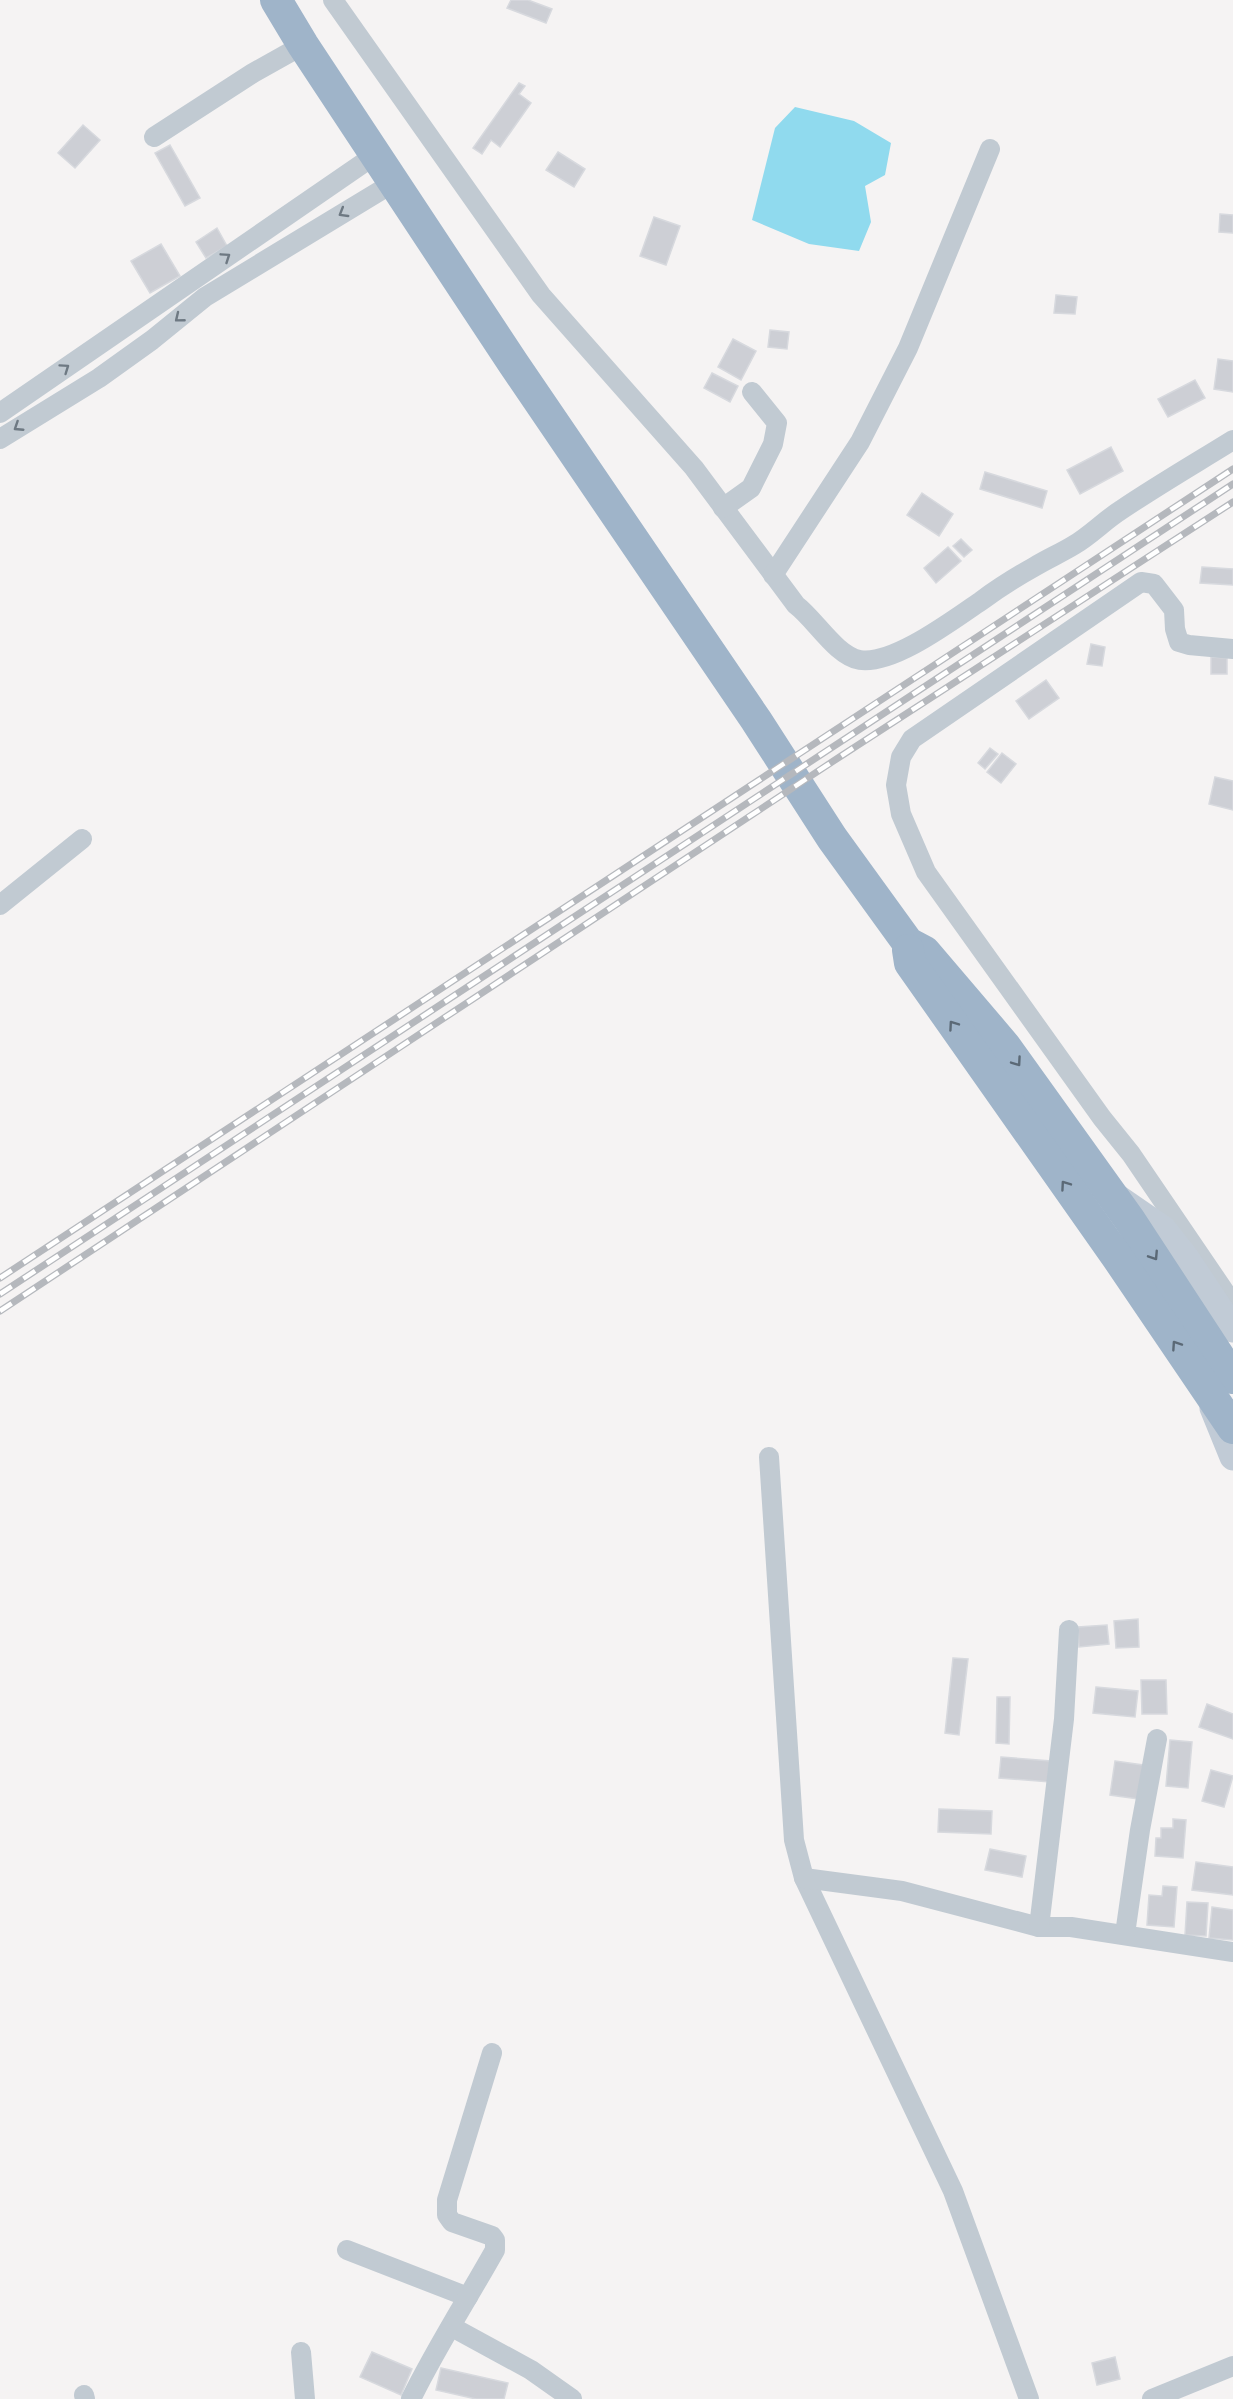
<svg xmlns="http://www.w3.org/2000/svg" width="1233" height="2399" font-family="Commissioner,sans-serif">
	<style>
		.water { fill: #90daee }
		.building { fill: #cdcfd5; stroke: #d7d9de; stroke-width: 1.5 }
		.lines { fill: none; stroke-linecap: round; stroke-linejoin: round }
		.minor { stroke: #c1cad2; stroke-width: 20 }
		.secondary { stroke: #c1cbd6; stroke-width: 27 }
		.trunk { stroke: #9fb4c9; stroke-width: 32 }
		.rail-casing { stroke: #b5b8bd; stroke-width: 7 }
		.rail { stroke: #fff; stroke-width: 4.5; stroke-dasharray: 14; stroke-linecap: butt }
		.oneway { stroke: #6e7983 }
		.oneway2 { stroke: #5b6976 }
	</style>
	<rect width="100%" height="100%" fill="#f5f3f3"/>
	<!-- water -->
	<path class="water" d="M795,107L854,121L891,143L885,175L865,186L871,222L859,251L809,244L752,220L775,128Z"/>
	<!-- building -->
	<g class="building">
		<path d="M511,0H528L552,9L546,23L507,8Z"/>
		<path d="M519,83L525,86L519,94L531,103L500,147L491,140L482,154L473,148Z"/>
		<path d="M83,125L100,140L75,168L58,153Z"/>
		<path d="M170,145L200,198L185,206L155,153Z"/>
		<path d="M558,152L585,169L574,187L546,170Z"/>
		<path d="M1220,214L1233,215V233L1219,232Z"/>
		<path d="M654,217L680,226L666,265L640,256Z"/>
		<path d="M217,228L227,246L206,258L196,242Z"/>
		<path d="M161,244L180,276L150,293L131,261Z"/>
		<path d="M1056,295L1077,297L1075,314L1054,313Z"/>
		<path d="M770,330L789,332L787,349L768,347Z"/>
		<path d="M733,339L756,351L741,380L718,367Z"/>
		<path d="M1218,359L1233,361V392L1214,389Z"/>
		<path d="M712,373L738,386L730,402L704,388Z"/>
		<path d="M1195,380L1205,398L1168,417L1158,399Z"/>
		<path d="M1111,447L1123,471L1080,494L1067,470Z"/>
		<path d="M985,472L1047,491L1042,508L980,489Z"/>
		<path d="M922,493L953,514L939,536L907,515Z"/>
		<path d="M961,539L972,550L964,557L953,546Z"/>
		<path d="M948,547L961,561L936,583L924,568Z"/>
		<path d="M1202,567L1233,569V585L1200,583Z"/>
		<path d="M1091,644L1105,647L1102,666L1087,664Z"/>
		<path d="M1211,657L1227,658V674H1211Z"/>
		<path d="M1046,680L1059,698L1029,719L1016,701Z"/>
		<path d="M990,748L998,754L985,769L978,763Z"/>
		<path d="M1002,753L1016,764L1001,783L987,772Z"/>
		<path d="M1215,777L1233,781V810L1209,804Z"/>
		<path d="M1138,1619L1139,1647L1116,1648L1114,1621Z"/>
		<path d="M1107,1625L1109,1644L1079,1647L1078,1627Z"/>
		<path d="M953,1658L968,1659L959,1735L945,1733Z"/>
		<path d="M1141,1680H1166L1167,1714H1142Z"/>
		<path d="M1096,1687L1138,1691L1135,1717L1093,1713Z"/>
		<path d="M997,1697H1010L1009,1744L996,1743Z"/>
		<path d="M1207,1704L1233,1714V1739L1199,1727Z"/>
		<path d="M1170,1740L1192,1742L1188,1788L1166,1786Z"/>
		<path d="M1001,1757L1051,1761L1050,1782L999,1778Z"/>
		<path d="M1115,1761L1143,1765L1138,1799L1110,1795Z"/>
		<path d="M1211,1770L1233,1776L1224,1807L1202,1801Z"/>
		<path d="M939,1809L992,1811L991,1834L938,1832Z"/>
		<path d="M1173,1819L1186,1820L1183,1858L1155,1856L1156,1838H1161V1828H1173Z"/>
		<path d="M990,1849L1026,1856L1022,1877L985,1870Z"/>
		<path d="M1196,1862L1233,1867V1895L1192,1890Z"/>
		<path d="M1163,1886L1177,1887L1174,1927L1147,1925L1149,1895L1162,1896Z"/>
		<path d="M1187,1902L1208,1903L1206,1936L1185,1935Z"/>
		<path d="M1212,1907L1233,1910V1940L1209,1938Z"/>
		<path d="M372,2352L412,2369L401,2395L360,2377Z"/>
		<path d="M1115,2357L1120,2379L1097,2385L1092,2363Z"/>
		<path d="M441,2368L508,2383L504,2399H476L436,2390Z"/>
	</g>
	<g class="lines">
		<!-- minor -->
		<g class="minor">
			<path d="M333,0L541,295L694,468L796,605C815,619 836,656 860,660C894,665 954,619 981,601C997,589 1016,577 1034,567C1047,559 1061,553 1074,545C1091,535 1105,520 1121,510C1158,485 1196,463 1233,440"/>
			<path d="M154,137L253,73L303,45"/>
			<path d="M0,413L375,155"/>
			<path d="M0,439L99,378L152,340L205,297L393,183"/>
			<path d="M723,508L751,488L773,444L777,423L752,392"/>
			<path d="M773,575L860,442L908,348L990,149"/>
			<path d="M1233,649L1189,645L1179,642L1175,629L1174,610L1154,584L1141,582L912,739L901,757L896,785L901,814L926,872L1102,1118L1131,1154L1233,1304"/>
			<path d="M0,905L82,839"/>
			<path d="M769,1457L794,1840L804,1878L953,2191L1029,2399"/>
			<path d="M804,1878L902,1891L1039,1927H1071L1233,1952"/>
			<path d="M1039,1927L1064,1719L1069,1630"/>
			<path d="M1125,1934L1140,1830L1157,1739"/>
			<path d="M347,2250L468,2297"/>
			<path d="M452,2327L531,2370L572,2399"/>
			<path d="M301,2352L305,2399"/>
			<path d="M84,2395L85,2399"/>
			<path d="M411,2399C436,2348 467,2300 495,2250V2240L492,2236L452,2222L447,2215V2200L492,2053"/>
			<path d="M1152,2399L1233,2366"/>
		</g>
		<!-- secondary -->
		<g class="secondary">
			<path d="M1118,1198L1163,1229L1185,1257L1233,1329"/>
			<path d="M1213,1408L1233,1457"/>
		</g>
		<!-- trunk -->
		<g class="trunk">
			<path d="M276,0L303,45L513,363L756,720L832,838L908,943L925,952L1005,1046L1129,1219L1233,1378"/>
			<path d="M908,950L910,963L1117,1257L1233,1428"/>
		</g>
		<!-- rail casing -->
		<g class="rail-casing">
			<g id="rail">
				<path d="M0,1278L1233,469"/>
				<path d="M0,1294L1233,484"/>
				<path d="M0,1311L838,758L1233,502"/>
			</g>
		</g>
		<!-- rail -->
		<use href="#rail" class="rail"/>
	</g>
	<!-- one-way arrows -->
	<defs><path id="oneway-chevron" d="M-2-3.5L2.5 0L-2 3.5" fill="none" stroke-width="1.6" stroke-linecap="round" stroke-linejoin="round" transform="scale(1.5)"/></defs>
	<g class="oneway">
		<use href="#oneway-chevron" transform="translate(343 213) rotate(149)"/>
		<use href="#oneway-chevron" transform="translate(226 257) rotate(-34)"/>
		<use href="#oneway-chevron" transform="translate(179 318) rotate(141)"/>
		<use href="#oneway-chevron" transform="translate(65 368) rotate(-35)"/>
		<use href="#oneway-chevron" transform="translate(18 427) rotate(147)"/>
	</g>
	<g class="oneway2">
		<use href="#oneway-chevron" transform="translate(953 1025) rotate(-125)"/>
		<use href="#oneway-chevron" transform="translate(1017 1062) rotate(55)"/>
		<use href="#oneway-chevron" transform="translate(1065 1185) rotate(-125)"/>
		<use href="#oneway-chevron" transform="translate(1154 1256) rotate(57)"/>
		<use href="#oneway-chevron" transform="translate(1176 1345) rotate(-124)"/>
	</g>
</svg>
